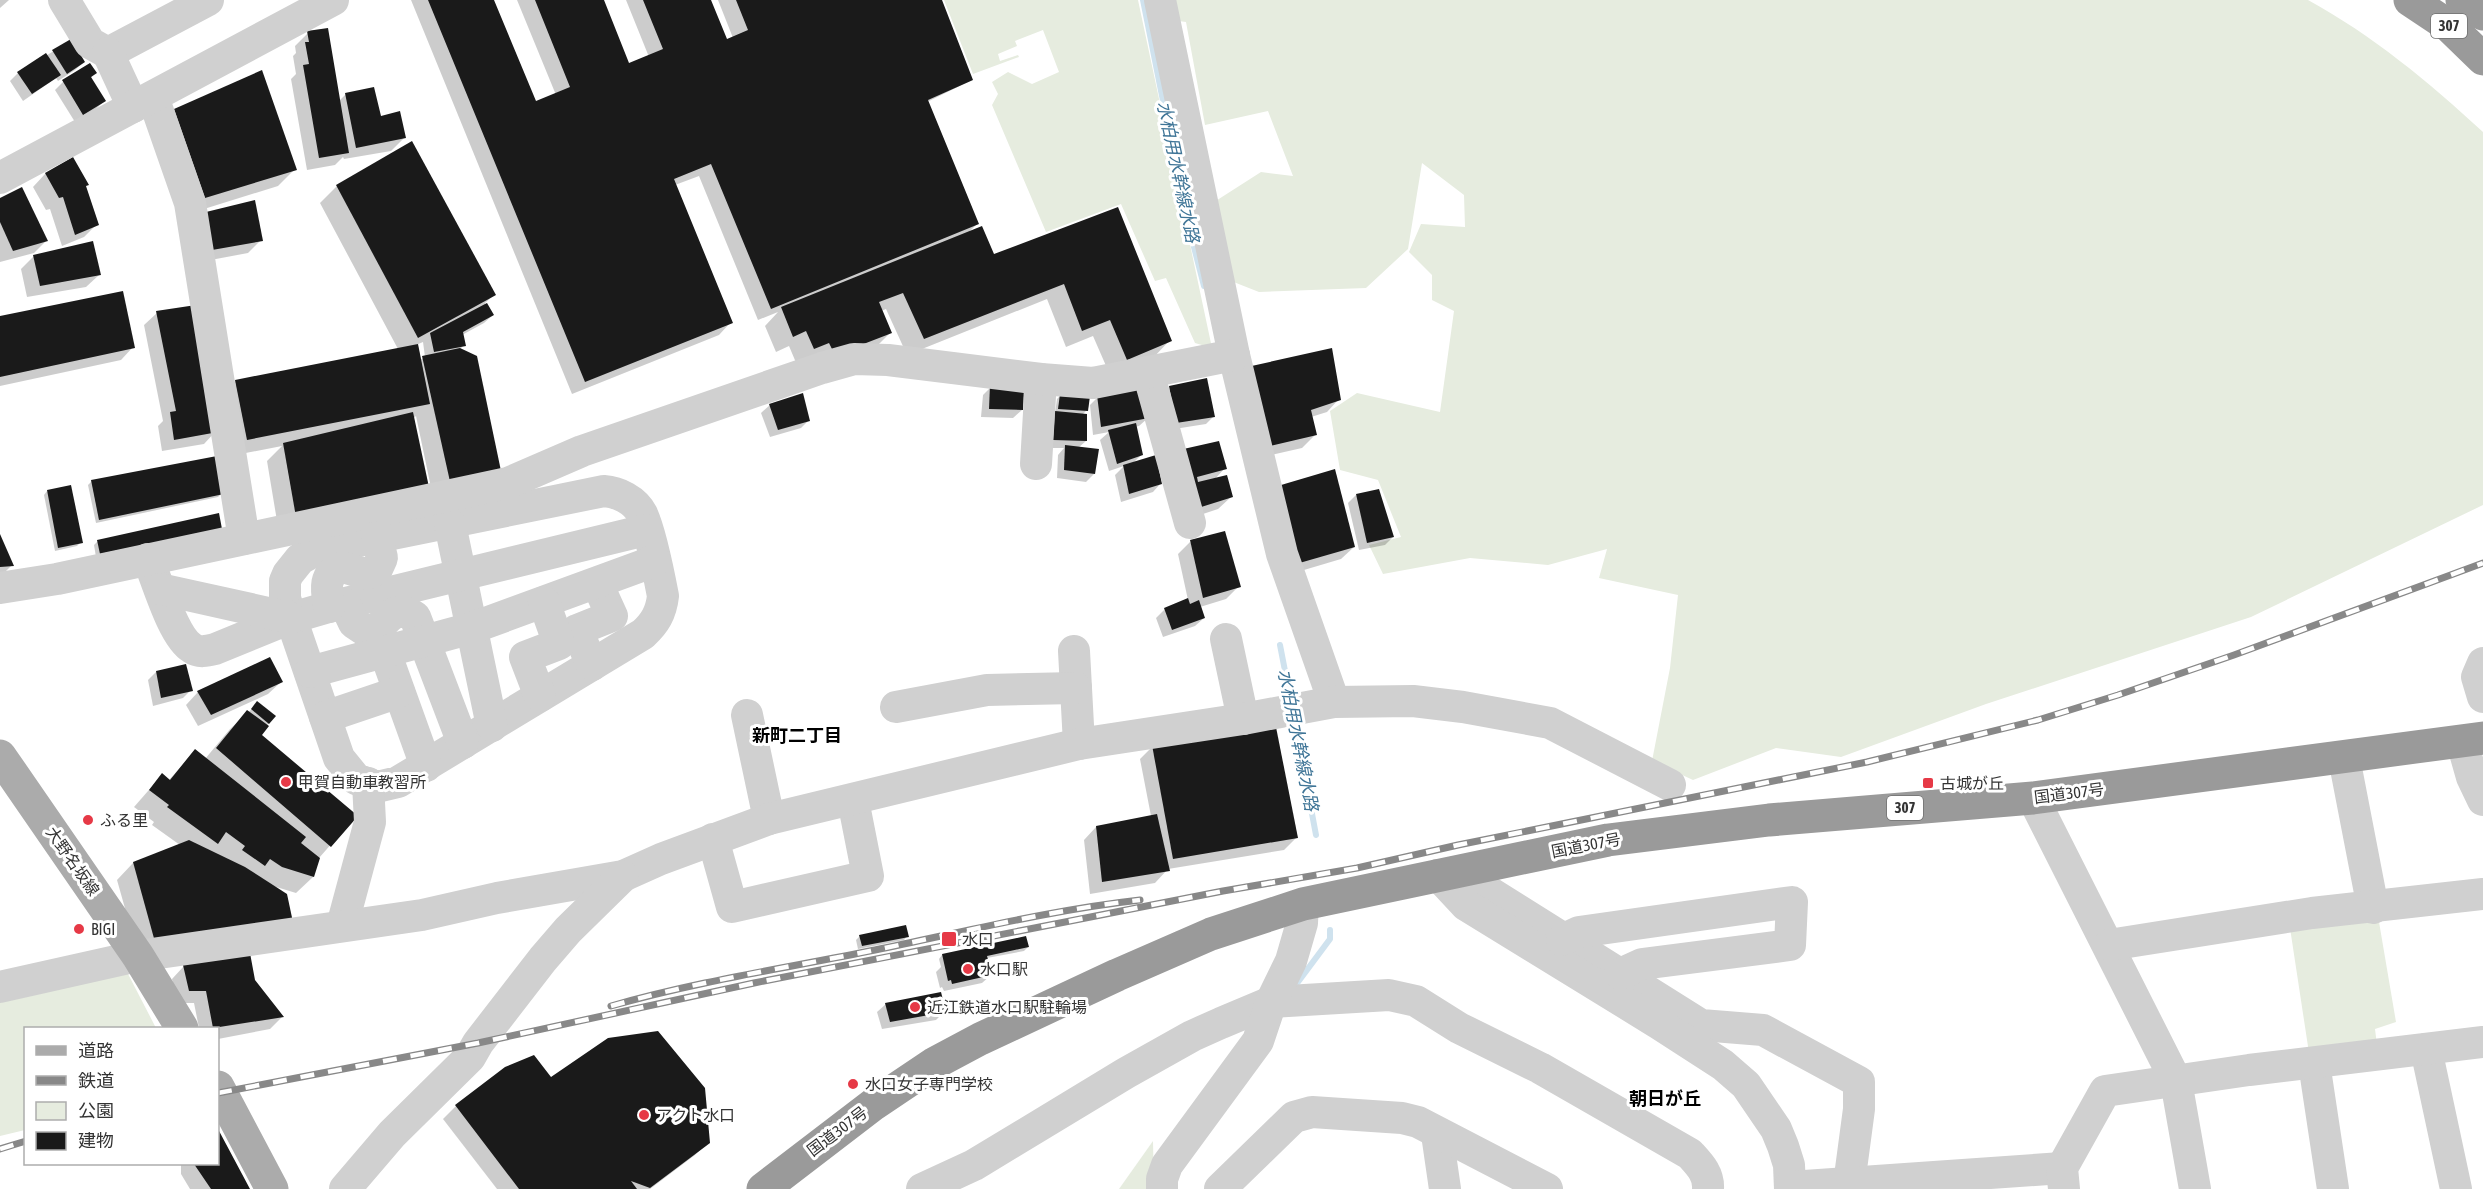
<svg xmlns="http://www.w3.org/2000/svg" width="2483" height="1189" font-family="'Asap Condensed','Noto Sans JP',sans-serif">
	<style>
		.green { fill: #e6ecdf }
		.shadow { fill: #0003; fill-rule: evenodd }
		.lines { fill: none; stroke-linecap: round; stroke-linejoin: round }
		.stream { stroke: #cfe2ee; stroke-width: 6 }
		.building { fill: #1a1a1a }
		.minor { stroke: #d0d0d0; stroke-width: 32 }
		.major { stroke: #ababab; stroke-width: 33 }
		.highway { stroke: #9a9a9a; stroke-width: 33 }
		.rail-casing { stroke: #888; stroke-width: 7 }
		.rail { stroke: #fff; stroke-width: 4.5; stroke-dasharray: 14; stroke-linecap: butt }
		.poi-dot { fill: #e63946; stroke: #fff; stroke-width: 2 }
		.labels { text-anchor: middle; stroke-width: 6; stroke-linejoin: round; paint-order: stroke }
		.shield { fill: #fff; stroke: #707070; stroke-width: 1.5 }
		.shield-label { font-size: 15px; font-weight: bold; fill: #333 }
		.poi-label { font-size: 16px; fill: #333; stroke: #fff; text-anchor: start }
		.street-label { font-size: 16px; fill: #333; stroke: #fff }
		.water-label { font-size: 18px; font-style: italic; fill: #3f7597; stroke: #fff }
		.neighbourhood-label { font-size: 18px; font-weight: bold; fill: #000; stroke: #fff }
	</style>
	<rect width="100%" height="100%" fill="#fff"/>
	<!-- green -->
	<g class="green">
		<path d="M944,0H1138L1212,348L1195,343L1166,278L1155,281L1121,204L1046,232L992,105L998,94L992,82L1008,72L1032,84L1059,72L1043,30L1015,41L1017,46L998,54L1000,61L1018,55L1019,57L973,74Z"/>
		<path d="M1167,0H2308C2372,35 2429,82 2483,132V505L2251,617L1986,704L1841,757L1776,748L1693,780L1652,761L1670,668L1678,595L1599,578L1607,549L1548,565L1470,558L1383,574L1369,545L1401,537L1378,480L1340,470L1330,411L1357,393L1440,412L1454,311L1432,300V275L1409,252L1421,224L1465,227L1464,195L1422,163L1408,249L1366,288L1259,292L1226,279L1211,204L1261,172L1293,176L1268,111L1205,125L1186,22L1171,20Z"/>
		<path d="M2378,916L2396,1022L2375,1029L2377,1045L2309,1053L2290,928Z"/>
		<path d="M127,972L156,1028H26L25,1130L0,1136V995Z"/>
		<path d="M1153,1141L1154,1189H1119Z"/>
	</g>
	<!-- shadow -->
	<g class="shadow">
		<path d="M0,0H9L0,8Z"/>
		<path d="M411,0H492L535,103L556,95L517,0H602L628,65L649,57L626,0H709L726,41L733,38L718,0H940L972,80L927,102L977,224L968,233L993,256L1117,209L1170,340L1154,357L1110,375L1093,336L1066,347L1047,299L907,355L886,309L881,311L890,333L874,349L797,365L789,346L776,352L765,326L778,312L758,320L699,176L675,185L731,322L719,335L572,394Z"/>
		<path d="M308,33L339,101L346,94L380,117L404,138L391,151L344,159L343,157L335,165L307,170L291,79L296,74L293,56L296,53L295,46Z"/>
		<path d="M70,41L84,62L75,70L58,81L56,78L23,101L10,81L18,73Z"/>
		<path d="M90,65L95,73L90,79L104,101L96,109L75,122L55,90L63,82Z"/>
		<path d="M175,110L295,169L278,186L188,214L158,127Z"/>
		<path d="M72,159L97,224L84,237L62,246L50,209L46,210L33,187L45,174Z"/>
		<path d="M337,186L495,294L485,303L493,315L484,323L462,335L464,345L459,350L499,471L434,502L416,416L279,533L267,461L282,446L230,456L219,398L236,381L398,349L320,203ZM423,342L425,357L420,360L416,345Z"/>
		<path d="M0,200L47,240L34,253L0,262Z"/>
		<path d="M207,213L261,240L248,253L200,262Z"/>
		<path d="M34,256L99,275L86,287L27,297L21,269Z"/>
		<path d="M157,313L216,431L204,444L162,451L158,426L163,421L144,325Z"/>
		<path d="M0,317L133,347L121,360L0,386Z"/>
		<path d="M1227,383L1339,399L1327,412L1311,417L1315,435L1302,448L1245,461Z"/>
		<path d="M991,387L1022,410L1013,418L981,417L983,395Z"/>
		<path d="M1170,388L1214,416L1206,424L1168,430L1161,396Z"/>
		<path d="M1061,395L1086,411L1082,415L1086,441L1078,448L1094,474L1086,482L1057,478L1058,455L1064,448H1045L1047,421L1055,413L1057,399Z"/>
		<path d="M1098,397L1148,418L1139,426L1135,427L1142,454L1132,464L1161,483L1153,492L1121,502L1115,475L1124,466L1109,471L1100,440L1109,432L1093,435L1090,405Z"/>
		<path d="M770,405L809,420L801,428L770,437L761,413Z"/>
		<path d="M1167,464L1225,468L1214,480L1231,497L1218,509L1185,520Z"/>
		<path d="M1334,471L1354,547L1341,559L1277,578Z"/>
		<path d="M92,481L222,493L218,497L96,523L88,485Z"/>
		<path d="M47,491L81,542L77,546L55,551L44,495Z"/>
		<path d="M1356,495L1393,537L1385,545L1359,550L1348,503Z"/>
		<path d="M218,515L96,557L94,545L97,542Z"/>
		<path d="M0,538L12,565L0,577Z"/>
		<path d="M1190,542L1239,586L1226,599L1200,607L1204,618L1195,626L1163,637L1156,618L1165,609L1188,600L1178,554Z"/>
		<path d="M156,672L191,690L183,698L153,706L148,680Z"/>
		<path d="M281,682L268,694L198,726L186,705L198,692Z"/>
		<path d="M254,707L274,716L260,735L355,817L319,858L313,877L296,893L273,886L139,958L117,880L133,863L180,845L152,825L154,822L134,807L162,775L169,780L195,751L205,759L230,729Z"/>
		<path d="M1153,746L1297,837L1284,850L1168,869L1155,883L1090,894L1084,840L1096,827L1151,816L1140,759Z"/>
		<path d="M860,936H907L904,940L858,949L856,940Z"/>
		<path d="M1028,947L1024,951L987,958L991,975L982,983L944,991L942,987L940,988L936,972L941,967L939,959L942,955Z"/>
		<path d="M184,966L254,980L282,1017L270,1029L218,1039V1028H199L194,1003H177L172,979Z"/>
		<path d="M886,1004L944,1012L936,1020L882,1029L877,1012Z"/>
		<path d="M551,1079L708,1142L695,1155L650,1189H497L443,1119L456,1106Z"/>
		<path d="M218,1132L248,1189H190L181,1174V1164H218Z"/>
	</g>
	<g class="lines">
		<!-- stream -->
		<g class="stream">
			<path d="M1143,0L1185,212L1204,286"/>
			<path d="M1280,645L1291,702"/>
			<path d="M1294,718L1316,835"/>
			<path d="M1298,982L1330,939V930"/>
		</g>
	</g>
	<!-- building -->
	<g class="building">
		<path d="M428,0H494L536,101L570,87L535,0H604L629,63L663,49L643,0H711L727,39L748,30L736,0H942L973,80L928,100L979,224L771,309L711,164L674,179L733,323L585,382Z"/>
		<path d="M328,28L349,153L319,158L303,65L309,64L305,42H309L307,31Z"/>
		<path d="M71,39L85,62L67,74L52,50Z"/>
		<path d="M46,53L61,75L32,94L17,72Z"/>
		<path d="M90,63L97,73L91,77L106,101L83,115L62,80Z"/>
		<path d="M262,70L297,170L205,198L174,109Z"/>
		<path d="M374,87L381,116L400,111L406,138L356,148L345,93Z"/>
		<path d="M412,141L496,295L418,338L336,185Z"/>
		<path d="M73,157L89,185L86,186L99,225L75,235L63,197L59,198L45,173Z"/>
		<path d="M22,187L48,241L13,251L0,222V198Z"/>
		<path d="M255,200L263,241L212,250L206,212Z"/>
		<path d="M1118,207L1172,341L1127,360L1110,320L1082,331L1064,284L924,339L903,293L879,302L892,333L835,355L829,343L814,349L806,331L793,337L781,307L982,226L994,254Z"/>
		<path d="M93,241L101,275L40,286L33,255Z"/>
		<path d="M123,291L135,348L0,377V316Z"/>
		<path d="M487,303L494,315L463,332L466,346L434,352L430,333Z"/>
		<path d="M196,305L218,432L174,440L170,412L176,411L156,311Z"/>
		<path d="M418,344L430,404L247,440L235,380Z"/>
		<path d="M460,348L477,356L501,471L451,486L422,356Z"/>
		<path d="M1332,348L1341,400L1311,410L1317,435L1257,449L1238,369Z"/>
		<path d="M1207,378L1215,417L1176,423L1169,386Z"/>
		<path d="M990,385L1024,387L1023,410L989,409Z"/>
		<path d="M1140,386L1149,418L1101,427L1097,395Z"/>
		<path d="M803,393L810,421L778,430L769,404Z"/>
		<path d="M1060,394L1090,396L1088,411L1058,409Z"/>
		<path d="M1055,411L1087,414V441L1053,440Z"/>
		<path d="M413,412L430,492L296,517L283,443Z"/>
		<path d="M1136,423L1143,455L1117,464L1108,430Z"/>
		<path d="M1219,441L1227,469L1197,477L1198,482L1227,475L1233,497L1198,508L1179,450Z"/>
		<path d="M1065,445L1099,449L1095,474L1064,470Z"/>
		<path d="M1156,455L1162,484L1129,494L1123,465Z"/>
		<path d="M217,456L224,494L99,520L91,480Z"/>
		<path d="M1335,469L1355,547L1289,566L1271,488Z"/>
		<path d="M71,485L83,543L58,548L47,490Z"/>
		<path d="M1379,489L1394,537L1367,543L1356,494Z"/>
		<path d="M219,513L222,529L100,554L97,540Z"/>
		<path d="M1225,531L1241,587L1203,598L1190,540Z"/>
		<path d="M0,534L14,566L0,567Z"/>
		<path d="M1188,598L1190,604L1199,600L1205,618L1172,630L1164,608Z"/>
		<path d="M270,657L283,682L211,715L197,691Z"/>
		<path d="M186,664L193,691L161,698L156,671Z"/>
		<path d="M257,701L276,716L269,724L251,709Z"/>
		<path d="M247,710L269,726L262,735L358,816L331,847L216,748Z"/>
		<path d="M1275,722L1298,838L1173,859L1152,745Z"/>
		<path d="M195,749L306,837L301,843L320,858L314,877L282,867L270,859L265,866L242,850L245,846L226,832L218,844L167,807L169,805L149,790L162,773L170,780Z"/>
		<path d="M1157,814L1170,871L1102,882L1096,826Z"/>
		<path d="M189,840L245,867L287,894L294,927L155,942L133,862Z"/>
		<path d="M906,925L909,937L862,946L859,935Z"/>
		<path d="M1026,936L1029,947L987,956L992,975L952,984L951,980L948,981L942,954Z"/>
		<path d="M250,953L255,980L284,1017L213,1028L206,991H189L183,965Z"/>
		<path d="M941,992L946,1012L890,1022L885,1003Z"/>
		<path d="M658,1031L705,1088L710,1143L650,1188L631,1181L637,1189H519L455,1105L505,1067L534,1055L551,1077L608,1038Z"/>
		<path d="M218,1129L250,1189H211L194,1164H218Z"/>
	</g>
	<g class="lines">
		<!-- minor -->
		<g class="minor">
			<path d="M64,0L90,43L108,53L208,0"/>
			<path d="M1160,0L1234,355L1282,554L1334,702"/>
			<path d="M108,53L133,107"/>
			<path d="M153,97L190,203L244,539"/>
			<path d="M0,178L333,0"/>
			<path d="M1148,372L1190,523"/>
			<path d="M1036,464L1041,379"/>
			<path d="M604,491C618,492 635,500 642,514C651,533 659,575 663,596C661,613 655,623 643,634L398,782L377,787L356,779L339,758L291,618L285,598V581L288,574L300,559L318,549Z"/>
			<path d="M450,524L492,726"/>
			<path d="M148,559C157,580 173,637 192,648C199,653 207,651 215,649L291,618L329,607L646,530"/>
			<path d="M0,588L57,579L508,483L582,451L822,368L854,359L888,360L1041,379L1093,383L1234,355"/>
			<path d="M160,589L291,618"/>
			<path d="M345,604L354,623L366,631L378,629C389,615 398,605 415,617L463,743"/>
			<path d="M329,607C326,590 323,573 343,567L366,574L377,569L382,558L377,537"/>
			<path d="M1226,639L1243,719"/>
			<path d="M1074,651L1079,744"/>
			<path d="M385,652L426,766"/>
			<path d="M2483,663L2477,677L2483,697"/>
			<path d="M592,665L577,630L612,616L597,583"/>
			<path d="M310,672L472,628L655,561"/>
			<path d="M540,696L525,657L559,644L544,602"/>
			<path d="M896,707L987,690L1076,688"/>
			<path d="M747,715L769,819"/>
			<path d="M325,717L399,692"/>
			<path d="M2462,742L2472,777L2483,800"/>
			<path d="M2344,758L2373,908"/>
			<path d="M2033,798L2176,1081L2195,1189"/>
			<path d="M713,839L732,907L868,876L853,800"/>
			<path d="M1438,875L1478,885L1701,1025L1763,1030L1859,1082V1109L1849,1184"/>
			<path d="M1438,875L1466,905L1658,1023L1723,1065L1746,1085L1776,1129L1783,1146L1789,1165L1790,1189"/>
			<path d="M342,926L370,822L368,783"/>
			<path d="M1562,940L1579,932L1792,902L1790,945L1642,964L1620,974"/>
			<path d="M2109,945L2312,913L2483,894"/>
			<path d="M0,987L138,956L422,915L497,898L623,876L661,859L769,819L1079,744L1243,719L1334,702L1413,701L1463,707L1550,723L1670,785"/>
			<path d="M2426,1049L2456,1189"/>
			<path d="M2314,1063L2333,1189"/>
			<path d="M1437,1134L1445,1189"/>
			<path d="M1790,1187L2062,1168"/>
			<path d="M345,1189L392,1134L470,1057L478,1043L543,959L568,930L623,876"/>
			<path d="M922,1189L974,1165L1126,1073L1192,1036L1221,1023L1271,1002L1389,995L1416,1001L1459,1028L1540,1068L1690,1154C1700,1165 1709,1174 1708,1189"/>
			<path d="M1162,1189V1179L1167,1165L1258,1041L1271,1002L1291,961L1302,923L1303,904"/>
			<path d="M1220,1189L1294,1117L1312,1112L1402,1118L1418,1122L1547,1189"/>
			<path d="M2064,1189L2062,1168L2105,1091L2249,1070L2483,1042"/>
		</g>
		<!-- major -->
		<g class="major">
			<path d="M0,756L138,956L182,1028"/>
			<path d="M218,1087L272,1189"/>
		</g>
		<!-- highway -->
		<g class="highway">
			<path d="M2410,0L2449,26L2483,59"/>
			<path d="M2462,0L2483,14"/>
			<path d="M763,1189L874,1104L935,1063L980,1039L1117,975L1211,934L1303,904L1608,840L1769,820L2033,798L2483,738"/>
		</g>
		<!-- rail casing -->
		<g class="rail-casing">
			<g id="rail">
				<path d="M611,1006C698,981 786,968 875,950C963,932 1050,910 1140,900"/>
				<path d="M218,1093L478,1043L754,983L1223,891L1357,868L1458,845L1867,762L2038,720L2118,695L2234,655L2483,563"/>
				<path d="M0,1149L26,1141"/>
			</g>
		</g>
		<!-- rail -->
		<use href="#rail" class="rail"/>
	</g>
	<!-- markers -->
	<g class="poi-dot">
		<circle cx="286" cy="782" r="6"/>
		<rect x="1922" y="777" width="12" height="12" rx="3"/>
		<circle cx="88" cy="820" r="6"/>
		<circle cx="79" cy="929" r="6"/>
		<rect x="941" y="931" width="16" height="16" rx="3"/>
		<circle cx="968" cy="969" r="6"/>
		<circle cx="915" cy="1007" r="6"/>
		<circle cx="853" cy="1084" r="6"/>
		<circle cx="644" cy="1115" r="6"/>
	</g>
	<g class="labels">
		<!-- shield labels -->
		<g class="shield">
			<rect x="2431" y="14" width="36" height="24" rx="4.5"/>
			<rect x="1887" y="796" width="36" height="24" rx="4.5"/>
		</g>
		<g class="shield-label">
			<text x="2449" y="31">307</text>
			<text x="1905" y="813">307</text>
		</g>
		<!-- poi labels -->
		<g class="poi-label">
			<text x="298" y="788">甲賀自動車教習所</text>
			<text x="1940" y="789">古城が丘</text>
			<text x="100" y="826">ふる里</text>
			<text x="91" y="935">BIGI</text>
			<text x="962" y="945">水口</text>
			<text x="980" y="975">水口駅</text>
			<text x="927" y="1013">近江鉄道水口駅駐輪場</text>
			<text x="865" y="1090">水口女子専門学校</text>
			<text x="656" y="1121">アクト水口</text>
		</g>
		<!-- street labels -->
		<g class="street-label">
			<text transform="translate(2069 793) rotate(-7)" y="6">国道307号</text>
			<text transform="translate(1586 845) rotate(-11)" y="6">国道307号</text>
			<text transform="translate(73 861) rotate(55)" y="6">大野名坂線</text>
			<text transform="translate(837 1131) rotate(-37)" y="6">国道307号</text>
		</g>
		<!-- water labels -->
		<g class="water-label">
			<text transform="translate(1178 172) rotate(78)" y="6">水柏用水幹線水路</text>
			<text transform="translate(1298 740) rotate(79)" y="6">水柏用水幹線水路</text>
		</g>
		<!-- neighbourhood labels -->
		<g class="neighbourhood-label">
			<text x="797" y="742">新町二丁目</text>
			<text x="1665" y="1105">朝日が丘</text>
		</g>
	</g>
	<!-- legend -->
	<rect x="24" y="1027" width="195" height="138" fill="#ffffff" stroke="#adadad" stroke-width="1.5"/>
	<rect x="36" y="1046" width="30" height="9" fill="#ababab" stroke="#adadad" stroke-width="1.5"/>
	<text x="78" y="1057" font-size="18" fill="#333333">道路</text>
	<rect x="36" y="1076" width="30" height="9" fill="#888888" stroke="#adadad" stroke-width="1.5"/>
	<text x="78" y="1087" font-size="18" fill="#333333">鉄道</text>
	<rect x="36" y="1102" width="30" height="18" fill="#e6ecdf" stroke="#adadad" stroke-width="1.5"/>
	<text x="78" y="1117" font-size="18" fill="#333333">公園</text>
	<rect x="36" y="1132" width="30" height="18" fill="#1a1a1a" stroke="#adadad" stroke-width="1.5"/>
	<text x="78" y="1147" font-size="18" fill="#333333">建物</text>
</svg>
